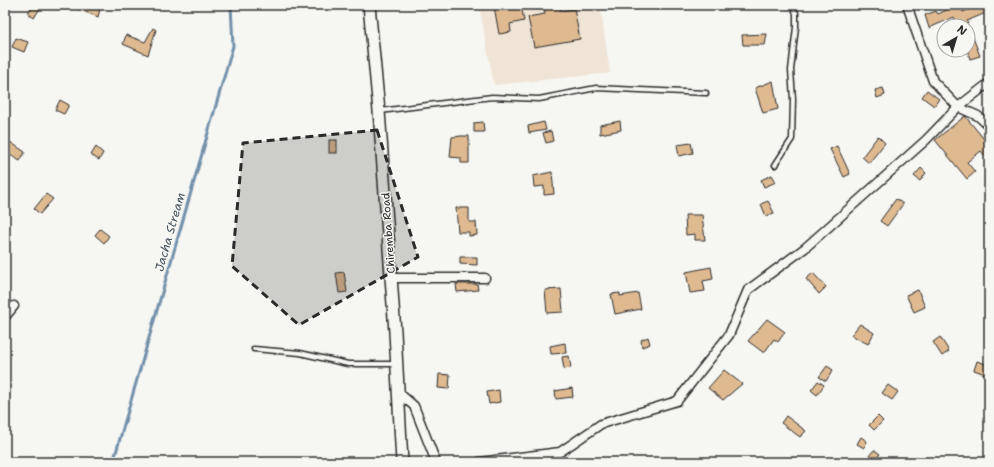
<svg xmlns="http://www.w3.org/2000/svg" width="994" height="467" font-family="'Shantell Sans',sans-serif">
	<style>
		.built { fill: #efe4d5 }
		.lines { fill: none; stroke-linecap: round; stroke-linejoin: round }
		.stream { stroke: #7290aa; stroke-width: 3 }
		.building { fill: #dfba91; stroke: #2b2b2b }
		.lane-casing { stroke: #2b2b2b; stroke-width: 7 }
		.street-casing { stroke: #2b2b2b; stroke-width: 11 }
		.secondary-casing { stroke: #2b2b2b; stroke-width: 14 }
		.lane { stroke: #f6f6f2; stroke-width: 4 }
		.street { stroke: #f6f6f2; stroke-width: 8 }
		.secondary { stroke: #f6f6f2; stroke-width: 11 }
		.marked { fill: #2b2b2b; fill-opacity: 0.2; stroke: #2b2b2b; stroke-width: 3; stroke-dasharray: 8 5; stroke-linejoin: round }
		.labels { text-anchor: middle; stroke-width: 3; stroke-linejoin: round; paint-order: stroke }
		.street-label { font-size: 11px; fill: #2b2b2b; stroke: #f6f6f2 }
		.water-label { font-size: 12px; font-style: italic; fill: #485560; stroke: #f6f6f2 }
	</style>
	<rect width="100%" height="100%" fill="#f6f6f2"/>
	<filter id="ink" filterUnits="userSpaceOnUse"><feTurbulence type="fractalNoise" baseFrequency=".025" numOctaves="2"/><feDisplacementMap in="SourceGraphic" scale="8" xChannelSelector="R" yChannelSelector="G"/><feConvolveMatrix kernelMatrix="1 2 1 2 8 2 1 2 1" color-interpolation-filters="sRGB"/></filter>
	<g filter="url(#ink)">
		<!-- built -->
		<path class="built" d="M479,5H600L610,73L494,85Z"/>
		<g class="lines">
			<!-- stream -->
			<path class="stream" d="M111,462L115,456L233,46L231,5"/>
		</g>
		<!-- building -->
		<g class="building">
			<path d="M33,5H42L34,18L28,13Z"/>
			<path d="M68,5H101L98,17Z"/>
			<path d="M502,5H521L524,21L510,24L511,32L499,34L494,6Z"/>
			<path d="M544,5H559L561,11L574,9L580,39L534,47L528,17L545,14Z"/>
			<path d="M957,5H960L963,12L979,5H985L988,12L967,21L968,23L962,26H958L954,17L929,28L925,15L936,11L938,14Z"/>
			<path d="M969,27L980,56L970,59L968,53Z"/>
			<path d="M153,28L156,30L148,55L123,44L126,35L145,42Z"/>
			<path d="M767,34L765,45H743L742,35Z"/>
			<path d="M16,38L28,42L24,52L12,47Z"/>
			<path d="M773,81L778,109L763,113L755,88Z"/>
			<path d="M883,88L885,95L877,98L875,90Z"/>
			<path d="M927,90L939,99L934,106L922,97Z"/>
			<path d="M60,100L69,105L64,114L55,110Z"/>
			<path d="M965,116L989,145V161L981,151L967,162L975,172L967,179L935,140Z"/>
			<path d="M620,121L621,130L600,134V125Z"/>
			<path d="M483,122L484,132H474V123Z"/>
			<path d="M544,122L546,130L529,133L528,126Z"/>
			<path d="M551,131L553,141L546,143L543,133Z"/>
			<path d="M461,136H469V163H461V158L450,157L452,137Z"/>
			<path d="M878,136L885,143L869,163L862,157Z"/>
			<rect x="329" y="140" width="8" height="13"/>
			<path d="M10,142L25,152L20,161L5,152Z"/>
			<path d="M691,143L693,153L679,156L677,145Z"/>
			<path d="M837,146L850,174L844,177L830,149Z"/>
			<path d="M96,147L103,153L99,160L91,155Z"/>
			<path d="M921,168L926,173L920,181L914,176Z"/>
			<path d="M552,172L554,194L544,195V186L534,187L533,176Z"/>
			<path d="M772,175L776,182L764,187L761,180Z"/>
			<path d="M46,194L53,199L40,214L34,209Z"/>
			<path d="M896,199L903,204L887,226L880,221Z"/>
			<path d="M768,201L774,213L766,216L761,204Z"/>
			<path d="M456,208H469V222H476L477,235L469,236V232H458Z"/>
			<path d="M685,215H702L705,240H695V234L686,235Z"/>
			<path d="M100,229L109,236L104,243L95,235Z"/>
			<path d="M460,257H477V265L460,264Z"/>
			<path d="M711,267L713,279L703,281L705,291L690,293L686,272Z"/>
			<path d="M344,272L347,292L339,293L336,273Z"/>
			<path d="M813,273L826,287L819,294L806,279Z"/>
			<path d="M456,284H477L478,290L457,292Z"/>
			<path d="M561,289L563,312L547,313L545,290Z"/>
			<path d="M918,290L925,307L914,312L906,295Z"/>
			<path d="M620,293V296L638,293L641,309L615,314L611,294Z"/>
			<path d="M767,319L785,332L778,342L774,339L764,353L748,341Z"/>
			<path d="M860,324L874,333L868,344L851,335Z"/>
			<path d="M648,337L650,344L642,347L641,340Z"/>
			<path d="M940,337L949,351L942,356L933,342Z"/>
			<path d="M565,343L566,353L551,354L550,346Z"/>
			<path d="M569,356L571,368L564,369L562,357Z"/>
			<path d="M977,361L989,365L985,374L974,370Z"/>
			<path d="M827,366L833,370L826,381L819,377Z"/>
			<path d="M724,370L742,384L723,400L708,388Z"/>
			<path d="M439,374L450,375L449,389L438,388Z"/>
			<path d="M818,381L824,385L817,395L811,390Z"/>
			<path d="M888,385L898,392L892,400L882,393Z"/>
			<path d="M572,388L573,397L556,399L555,391Z"/>
			<path d="M499,390L500,402L489,404L487,392Z"/>
			<path d="M786,416L806,431L800,437L781,423Z"/>
			<path d="M878,416L883,421L874,430L869,425Z"/>
			<path d="M861,437L867,441L864,448L857,444Z"/>
			<path d="M874,450L880,454L874,461L868,457Z"/>
		</g>
		<g class="lines">
			<!-- lane casing -->
			<g class="lane-casing">
				<g id="lane">
					<path d="M380,111L492,97L539,99L596,88L706,93"/>
					<path d="M775,165L792,139L793,99L791,70L796,27V13L792,5"/>
					<path d="M254,349L300,353L348,364H396"/>
				</g>
			</g>
			<!-- street casing -->
			<g class="street-casing">
				<g id="street">
					<path d="M907,5L933,81L958,107L978,116L989,126"/>
					<path d="M390,278H485"/>
					<path d="M5,317L14,306"/>
					<path d="M399,393L414,406L436,462"/>
					<path d="M479,462L560,452L601,424L677,401L729,335L748,290L805,248L926,140L958,107L989,83"/>
				</g>
			</g>
			<!-- secondary casing -->
			<g class="secondary-casing">
				<path id="secondary" d="M369,5L379,111L395,332L402,462"/>
			</g>
			<!-- lane -->
			<use href="#lane" class="lane"/>
			<!-- street -->
			<use href="#street" class="street"/>
			<!-- secondary -->
			<use href="#secondary" class="secondary"/>
		</g>
	</g>
	<!-- marked area -->
	<path class="marked" d="M377,130L418,257L299,325L232,266L243,143Z"/>
	<g class="labels">
		<!-- street labels -->
		<g class="street-label">
			<text transform="translate(388 233) rotate(-94)" y="4">Chiremba Road</text>
		</g>
		<!-- water labels -->
		<g class="water-label">
			<text transform="translate(170 232) rotate(-74)" y="4">Jacha Stream</text>
		</g>
	</g>
	<!-- margin -->
	<rect width="994" height="467" fill="none" stroke="#f6f6f2" stroke-width="20"/>
	<rect x="10" y="10" width="974" height="447" fill="none" stroke="#2b2b2b" stroke-width="1.5" filter="url(#ink)"/>
	<!-- north arrow -->
	<g transform="translate(956 38) rotate(38)"><circle r="19" fill="#f6f6f2" stroke="#a5a5a2"/>
	<path d="M0-3L7 15L0 10L-7 15Z" fill="#2b2b2b"/>
	<text y="-6" font-size="11" font-weight="bold" text-anchor="middle" fill="#2b2b2b">N</text>
	</g>
</svg>
